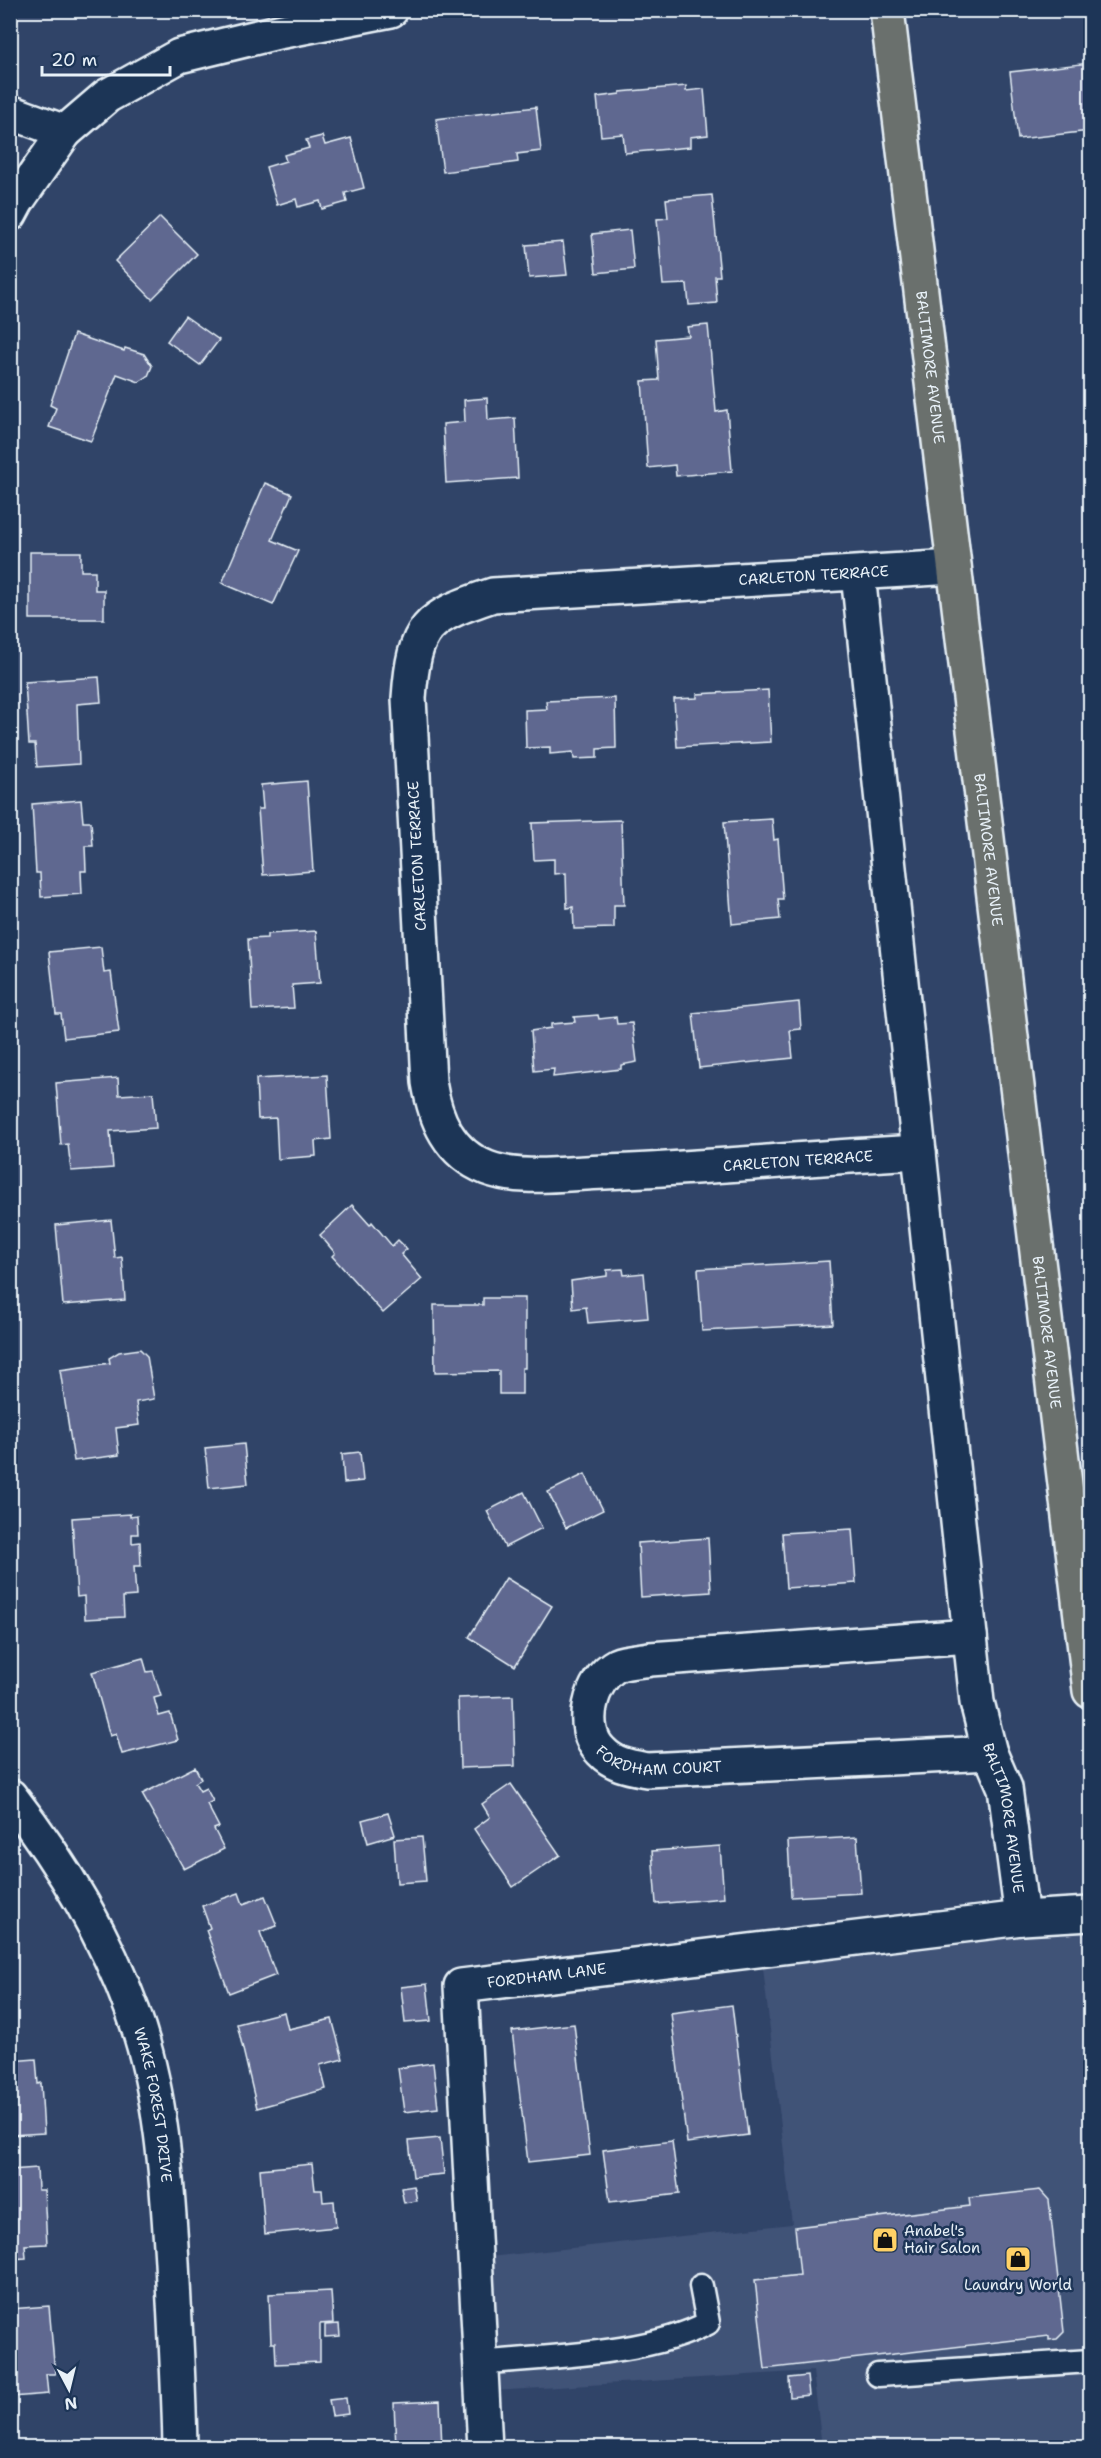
<svg xmlns="http://www.w3.org/2000/svg" width="1101" height="2458" font-family="'Shantell Sans',sans-serif">
	<style>
		.built { fill: #415277 }
		.building { fill: #5e6890; stroke: #e8f1f8; stroke-width: 1.5 }
		.lines { fill: none; stroke-linecap: round; stroke-linejoin: round }
		.service-casing { stroke: #e8f1f8; stroke-width: 27 }
		.minor-casing { stroke: #e8f1f8; stroke-width: 38 }
		.primary-casing { stroke: #e8f1f8; stroke-width: 38 }
		.service { stroke: #1d3557; stroke-width: 22 }
		.minor { stroke: #1d3557; stroke-width: 33 }
		.primary { stroke: #6b706d; stroke-width: 33 }
		.labels { text-anchor: middle; stroke-width: 5; stroke-linejoin: round; paint-order: stroke }
		.street-label { font-size: 15px; fill: #e8f1f8; stroke: #1d3557 }
		.poi-label { font-size: 15px; fill: #e8f1f8; stroke: #1d3557; text-anchor: start }
	</style>
	<rect width="100%" height="100%" fill="#304468"/>
	<filter id="ink" filterUnits="userSpaceOnUse"><feTurbulence type="fractalNoise" baseFrequency=".0167" numOctaves="2"/><feDisplacementMap in="SourceGraphic" scale="12" xChannelSelector="R" yChannelSelector="G"/><feConvolveMatrix kernelMatrix="1 2 1 2 8 2 1 2 1" color-interpolation-filters="sRGB"/></filter>
	<g filter="url(#ink)">
		<!-- built -->
		<path class="built" d="M1090,1914V2447H822L813,2371L491,2391L480,2258L792,2224L761,1950Z"/>
		<!-- building -->
		<g class="building">
			<path d="M1090,63V131L1018,139L1010,72Z"/>
			<path d="M686,86V91L704,89L708,135L690,137V147L625,153L623,134L601,136L597,97L620,94V92Z"/>
			<path d="M536,107L541,151L517,154L518,162L443,172L436,119Z"/>
			<path d="M322,136L325,145L351,138L364,188L345,193L347,202L322,209L320,201L298,207L296,199L277,205L266,167L286,161L284,155L309,148L306,140Z"/>
			<path d="M712,195L720,276H715L717,303L689,305L687,284L663,285L657,219L668,218L666,199Z"/>
			<path d="M160,217L197,254L152,299L115,261Z"/>
			<path d="M630,230L634,269L596,273L592,234Z"/>
			<path d="M563,242L567,275L529,278L526,245Z"/>
			<path d="M185,316L219,340L200,365L167,341Z"/>
			<path d="M708,325L716,412L727,410L732,471L676,476L675,465L648,468L642,381L659,380L656,339L689,336L687,327Z"/>
			<path d="M74,334L124,351L125,348L144,354L152,366L148,376L139,382L117,374L91,441L49,427L56,408L50,405Z"/>
			<path d="M487,398L488,420L515,418L518,478L446,483L443,424L465,422L464,400Z"/>
			<path d="M265,483L292,494L272,540L298,551L273,605L222,583Z"/>
			<path d="M30,552H81V571H95V590H104V619H30Z"/>
			<path d="M99,677L101,702L77,704L79,764L37,767L35,744H29L25,682Z"/>
			<path d="M768,690L771,742L677,747L674,699L697,698V694Z"/>
			<path d="M615,698L616,748L597,749V758L574,759L573,752L550,754V747L526,748L525,710L547,709L546,701Z"/>
			<path d="M307,781L313,871L263,875L258,809H263L261,785Z"/>
			<path d="M81,800L83,822H91L93,846H85L86,871H81L82,894L41,897L40,873H36L32,804Z"/>
			<path d="M772,819L774,840L778,839L783,899H778L780,919L732,924L724,822Z"/>
			<path d="M621,820L624,905H614V928L574,929L573,907L567,908L566,873L554,874V859L534,860L532,823Z"/>
			<path d="M316,931L320,983L292,985L294,1008L252,1010L248,939L267,938V934Z"/>
			<path d="M101,947L104,973L111,972L119,1032L64,1038L61,1014H56L49,952Z"/>
			<path d="M799,1002L801,1029L790,1030L793,1058L699,1068L693,1013Z"/>
			<path d="M598,1015L599,1019L616,1017L617,1024L632,1023L637,1062L621,1065V1069L553,1077L554,1069L534,1071L531,1031L551,1028V1024L575,1022L574,1017Z"/>
			<path d="M327,1075L331,1139L315,1141L316,1156L278,1159L276,1118L258,1119L256,1079Z"/>
			<path d="M118,1078L119,1095L153,1093L156,1128L110,1131L113,1168L71,1171L68,1144L61,1145L56,1083Z"/>
			<path d="M352,1205L370,1225L372,1222L392,1246L398,1240L407,1249L401,1254L422,1279L383,1313L332,1256L335,1253L320,1235Z"/>
			<path d="M111,1220L115,1258L122,1257L125,1300L63,1305L56,1225Z"/>
			<path d="M829,1261L833,1324L702,1331L698,1269Z"/>
			<path d="M623,1269L624,1275L644,1273L648,1318L588,1323L586,1307L573,1309L571,1281L607,1276V1270Z"/>
			<path d="M483,1298H525V1368H522V1394H499V1371L435,1372L434,1305H483Z"/>
			<path d="M140,1349L147,1356L154,1399L136,1402L139,1425L116,1428L119,1455L74,1461L60,1370L110,1363L109,1358L119,1352Z"/>
			<path d="M244,1444L248,1484L209,1488L205,1448Z"/>
			<path d="M360,1452L363,1481L344,1483L342,1454Z"/>
			<path d="M585,1474L603,1510L566,1528L548,1492Z"/>
			<path d="M524,1492L542,1528L505,1547L487,1511Z"/>
			<path d="M130,1514V1517L137,1516L138,1534H132V1543L140,1542L141,1566H134L136,1596L123,1597L124,1617L85,1619L84,1596L77,1597L72,1518Z"/>
			<path d="M852,1529L856,1583L786,1588L782,1533Z"/>
			<path d="M708,1538L711,1592L641,1597L638,1543Z"/>
			<path d="M506,1578L552,1606L515,1666L469,1637Z"/>
			<path d="M143,1658L147,1672L153,1671L161,1696L154,1698L159,1716L170,1713L178,1740L122,1754L116,1734L110,1736L92,1672Z"/>
			<path d="M513,1696L515,1766L460,1768L458,1698Z"/>
			<path d="M195,1767L201,1779L195,1783L200,1791L206,1788L213,1801L207,1804L219,1827L214,1829L224,1849L184,1869L142,1794Z"/>
			<path d="M511,1784L560,1855L513,1887L474,1829L490,1817L482,1804Z"/>
			<path d="M388,1813L395,1835L368,1843L362,1820Z"/>
			<path d="M422,1837L426,1881L397,1883L394,1839Z"/>
			<path d="M857,1837L861,1893L791,1897L788,1841Z"/>
			<path d="M720,1846L724,1898L656,1904L652,1851Z"/>
			<path d="M239,1893L243,1904L265,1896L277,1926L260,1932L276,1975L229,1993L206,1930L210,1928L202,1906Z"/>
			<path d="M427,1984L431,2021L405,2023L401,1987Z"/>
			<path d="M732,2005L748,2135L687,2143L671,2013Z"/>
			<path d="M284,2012L288,2029L332,2019L343,2059L320,2065L326,2089L257,2108L237,2024Z"/>
			<path d="M574,2024L590,2155L528,2162L512,2031Z"/>
			<path d="M36,2059L38,2084L41,2083L44,2133L10,2135V2061Z"/>
			<path d="M433,2063L438,2108L404,2112L398,2068Z"/>
			<path d="M440,2138L444,2174L413,2177L409,2141Z"/>
			<path d="M672,2141L679,2194L610,2202L603,2150Z"/>
			<path d="M312,2164L315,2190H322L323,2202L334,2201L336,2227L265,2234L260,2169Z"/>
			<path d="M37,2168L38,2190H44L47,2244L25,2245L26,2258L10,2259V2170Z"/>
			<path d="M414,2186L417,2201L404,2203L401,2188Z"/>
			<path d="M1040,2190L1049,2200L1064,2332L1057,2339L1049,2340V2336L765,2369L755,2280L800,2275L795,2227L970,2206L969,2198Z"/>
			<path d="M331,2291L333,2323L320,2324V2362L276,2364L275,2343H271L269,2294Z"/>
			<path d="M49,2306L55,2374H46L48,2394L12,2397L10,2309Z"/>
			<path d="M339,2324L340,2336L325,2337V2325Z"/>
			<path d="M807,2376L809,2395L790,2397L789,2378Z"/>
			<path d="M346,2398L348,2414L332,2416L329,2400Z"/>
			<path d="M440,2401L442,2448H396L394,2403Z"/>
		</g>
		<g class="lines">
			<!-- service casing -->
			<g class="service-casing">
				<g id="service">
					<path d="M480,2363C548,2356 648,2355 708,2323L701,2286"/>
					<path d="M878,2375L1090,2361"/>
				</g>
			</g>
			<!-- minor casing -->
			<g class="minor-casing">
				<g id="minor">
					<path d="M10,112L65,132L107,96L179,56L278,32L391,10"/>
					<path d="M10,214L17,201L65,132"/>
					<path id="s1" d="M858,574L977,1702L990,1753L1005,1788L1022,1918"/>
					<path id="s2" d="M919,1152C814,1157 710,1168 605,1172C568,1173 521,1181 487,1168C449,1153 435,1119 429,1082L409,698C414,626 426,617 493,595L954,567"/>
					<path id="s3" d="M970,1636L650,1659C640,1661 626,1661 617,1665C590,1679 578,1729 601,1751C614,1765 630,1767 647,1770L990,1753"/>
					<path id="s4" d="M10,1796C62,1863 104,1932 133,2012C162,2091 167,2179 172,2262C175,2324 179,2385 180,2448"/>
					<path id="s5" d="M485,2448L461,1986L1022,1918L1090,1914"/>
				</g>
			</g>
			<!-- primary casing -->
			<g class="primary-casing">
				<g id="primary">
					<path id="s6" d="M887,10L1090,1691"/>
				</g>
			</g>
			<!-- service -->
			<use href="#service" class="service"/>
			<!-- minor -->
			<use href="#minor" class="minor"/>
			<!-- primary -->
			<use href="#primary" class="primary"/>
		</g>
	</g>
	<!-- icons -->
	<defs>
		<g id="shop-square" transform="scale(1.35)"><rect x="-9" y="-9" width="18" height="18" rx="4" fill="#ffd166" stroke="#1d3557"/><path d="M-5-2.5h2.3a2.7 3.5 0 0 1 5.4 0H5L5.5 6h-11ZM-1.5-2.5h3a1.5 2.3 0 0 0-3 0Z" fill="#111"/></g>
	</defs>
	<g fill-rule="evenodd">
		<use href="#shop-square" x="885" y="2240"/>
		<use href="#shop-square" x="1018" y="2259"/>
	</g>
	<g class="labels">
		<!-- street labels -->
		<g class="street-label">
			<text dy="5" stroke="none"><textPath href="#s6" startOffset="360">BALTIMORE AVENUE</textPath></text>
			<text dy="5" stroke="none"><textPath href="#s2" startOffset="1396">CARLETON TERRACE</textPath></text>
			<text dy="5" stroke="none"><textPath href="#s6" startOffset="846">BALTIMORE AVENUE</textPath></text>
			<text transform="translate(417 856) rotate(-93)" y="5">CARLETON TERRACE</text>
			<text transform="translate(798 1161) rotate(-4)" y="5">CARLETON TERRACE</text>
			<text dy="5" stroke="none"><textPath href="#s6" startOffset="1332">BALTIMORE AVENUE</textPath></text>
			<text dy="5" stroke="none"><textPath href="#s3" startOffset="514">FORDHAM COURT</textPath></text>
			<text dy="5" stroke="none"><textPath href="#s1" startOffset="1254">BALTIMORE AVENUE</textPath></text>
			<text dy="5" stroke="none"><textPath href="#s5" startOffset="549">FORDHAM LANE</textPath></text>
			<text dy="5" stroke="none"><textPath href="#s4" startOffset="345">WAKE FOREST DRIVE</textPath></text>
		</g>
		<!-- poi labels -->
		<g class="poi-label">
			<text x="904" y="2236">Anabel's<tspan x="904" dy="17">Hair Salon</tspan></text>
			<text x="1018" y="2290" text-anchor="middle">Laundry World</text>
		</g>
	</g>
	<!-- margin -->
	<rect width="1101" height="2458" fill="none" stroke="#1d3557" stroke-width="36"/>
	<rect x="18" y="18" width="1065" height="2422" fill="none" stroke="#e8f1f8" stroke-width="2" filter="url(#ink)"/>
	<!-- north arrow -->
	<g transform="translate(69 2389) rotate(173)" stroke="#1d3557" stroke-width="4.5" paint-order="stroke">
	<path d="M0-4.5L10 22L0 15L-10 22Z" fill="#e8f1f8"/>
	<text y="-9" font-size="16" font-weight="bold" text-anchor="middle" fill="#e8f1f8">N</text>
	</g>
	<!-- scale -->
	<path d="M42 66v9h128v-9" fill="none" stroke="#e8f1f8" stroke-width="3"/>
	<text x="51" y="66" font-size="18" fill="#e8f1f8" stroke="#1d3557" stroke-width="4.5" paint-order="stroke">20 m</text>
</svg>
